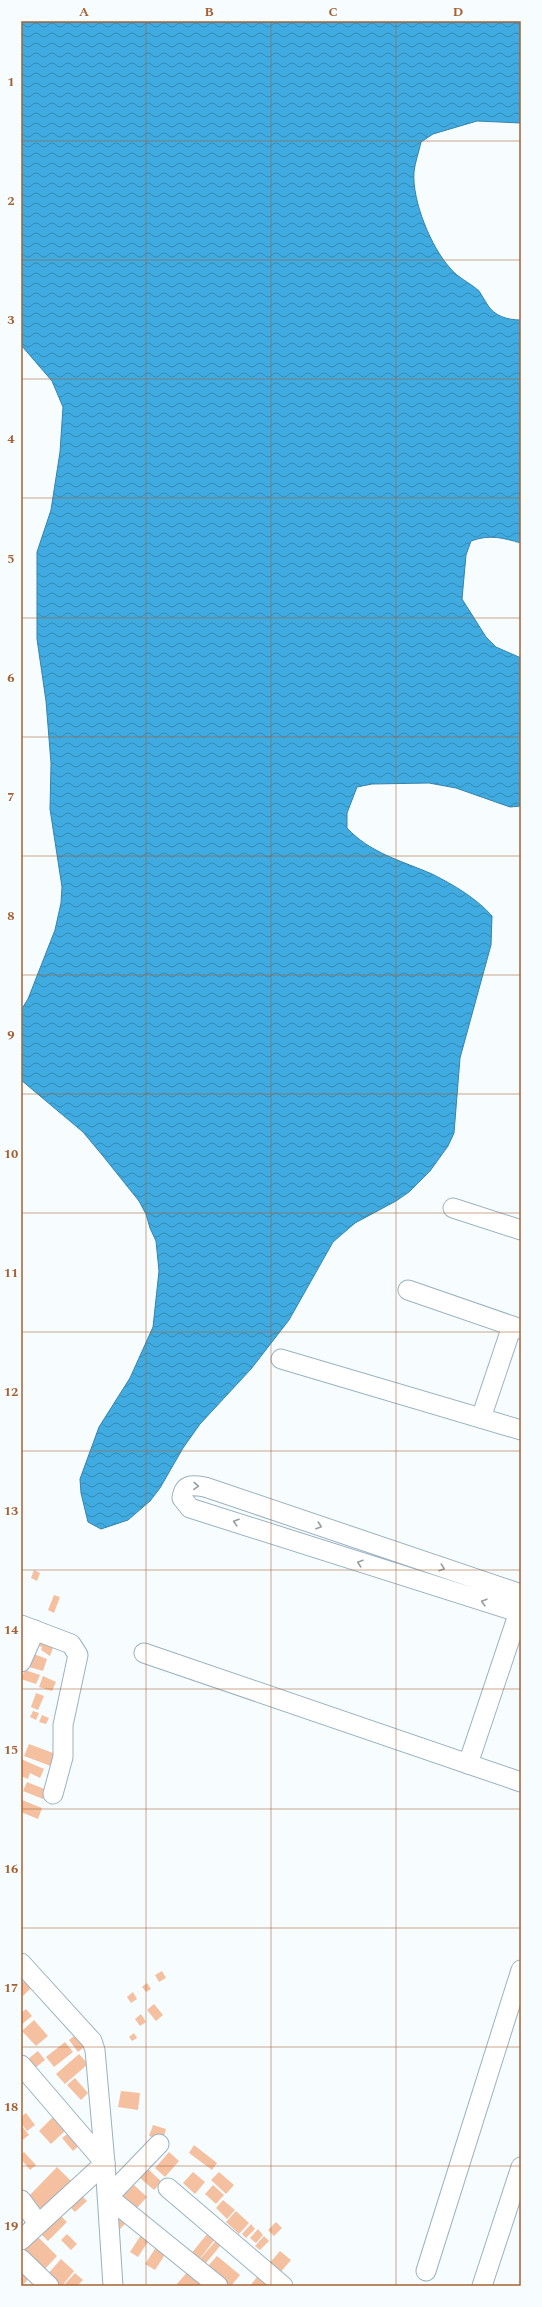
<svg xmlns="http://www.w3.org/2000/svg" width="542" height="2307" font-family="Spectral,serif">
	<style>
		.water { fill: url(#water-waves); stroke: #3683ab }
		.building { fill: #f4c09f }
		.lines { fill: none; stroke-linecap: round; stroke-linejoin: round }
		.street-casing { stroke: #9ab2c1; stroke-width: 21 }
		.street { stroke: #fff; stroke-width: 19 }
		.oneway { stroke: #999ea0 }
		.grid { fill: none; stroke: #a56132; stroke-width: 1; stroke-opacity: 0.55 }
		.neatline { fill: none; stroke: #a56132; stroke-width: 1.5 }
		.grid-label { font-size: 13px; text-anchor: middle; font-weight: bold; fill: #a56132 }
	</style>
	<defs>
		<pattern id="water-waves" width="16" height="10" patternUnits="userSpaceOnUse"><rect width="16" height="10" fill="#40abe1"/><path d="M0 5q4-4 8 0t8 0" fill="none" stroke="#358bb7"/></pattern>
	</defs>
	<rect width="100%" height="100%" fill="#f7fcff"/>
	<!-- water -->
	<path class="water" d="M21,21H521V123L477,121L433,134L421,142C419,152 415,162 414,172C412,201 431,247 450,268C458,278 469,282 479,291C482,295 484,300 487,304C494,316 507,320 521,320V543C503,538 490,534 471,541L466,555L462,599L486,637L496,647L521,658V806L510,807L456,788L429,783L372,784L357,787L347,813V828C370,853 402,861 432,874C454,885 476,898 492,916L491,945L460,1058L454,1133L448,1146L430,1171L409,1192L396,1201L355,1223L333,1242L289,1320L251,1369L200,1424L183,1448L160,1488L150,1501L128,1520L101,1529L88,1522L81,1493L80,1479L99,1427L130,1378L153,1327L159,1271L156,1241L150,1228L146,1214L139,1201L103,1156L83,1132L21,1080V1010L28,999L55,930L61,903L62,887L50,809L51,763L46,701L37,639V552L51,510L60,452L63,407L52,381L21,345Z"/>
	<!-- building -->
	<g class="building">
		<path d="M34,1570L40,1573L37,1581L31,1578Z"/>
		<path d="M54,1595L60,1597L54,1613L48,1610Z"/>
		<path d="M39,1637L55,1643L50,1656L41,1650L42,1647L36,1645Z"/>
		<path d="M34,1654L47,1659L43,1671L29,1667Z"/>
		<path d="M25,1670L40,1675L36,1684L21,1679Z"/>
		<path d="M43,1676L56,1682L52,1691L39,1687Z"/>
		<path d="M36,1693L44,1696L38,1710L31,1707Z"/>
		<path d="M33,1711L39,1713L36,1720L30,1717Z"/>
		<path d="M42,1715L49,1718L46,1724L39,1722Z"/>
		<path d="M29,1744L61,1756L56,1768L24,1756Z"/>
		<path d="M21,1759L44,1769L40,1778L30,1773L28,1779L21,1776Z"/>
		<path d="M27,1782L47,1790L43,1799L23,1791Z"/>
		<path d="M22,1800L42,1808L38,1819L21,1812Z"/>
		<path d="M162,1971L166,1978L159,1982L155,1975Z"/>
		<path d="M31,1975L37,1982L23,1996L21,1984Z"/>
		<path d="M147,1983L151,1989L146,1992L142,1987Z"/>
		<path d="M133,1992L137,1999L131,2003L127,1997Z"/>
		<path d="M154,2004L163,2015L156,2021L147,2010Z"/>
		<path d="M26,2009L32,2016L21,2025V2013Z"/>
		<path d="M141,2014L146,2022L140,2026L135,2019Z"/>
		<path d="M34,2020L48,2036L36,2046L22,2031Z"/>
		<path d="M79,2032L88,2044L78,2052L69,2040Z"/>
		<path d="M134,2033L137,2038L132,2041L129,2037Z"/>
		<path d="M65,2042L73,2052L54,2067L46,2057Z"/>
		<path d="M38,2051L45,2060L35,2068L28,2059Z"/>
		<path d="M79,2054L88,2064L65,2084L56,2074Z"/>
		<path d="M75,2078L88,2093L81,2100L67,2085Z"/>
		<path d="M121,2091L140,2093L138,2110L118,2107Z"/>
		<path d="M26,2113L35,2125L27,2131L21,2123V2117Z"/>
		<path d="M54,2116L67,2129L51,2144L39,2131Z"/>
		<path d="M21,2125L29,2135L21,2141Z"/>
		<path d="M153,2125L166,2129L163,2140L149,2136Z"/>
		<path d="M71,2131L82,2143L73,2151L62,2138Z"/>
		<path d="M194,2145L217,2163L212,2170L189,2153Z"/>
		<path d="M24,2152L36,2165L30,2170L21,2159V2155Z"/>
		<path d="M169,2152L179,2161L165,2177L155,2168Z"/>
		<path d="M57,2167L71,2181L42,2211L28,2197Z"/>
		<path d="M148,2169L162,2182L154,2190L140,2178Z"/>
		<path d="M193,2172L205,2182L195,2194L183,2183Z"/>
		<path d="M219,2172L234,2185L226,2194L211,2180Z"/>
		<path d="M134,2185L147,2197L136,2209L123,2196Z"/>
		<path d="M213,2185L224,2195L216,2204L205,2194Z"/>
		<path d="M80,2194L87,2201L75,2212L68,2205Z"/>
		<path d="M223,2200L235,2210L227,2219L216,2208Z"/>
		<path d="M236,2211L249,2223L239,2234L226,2222Z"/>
		<path d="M59,2214L67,2222L48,2241L40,2233Z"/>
		<path d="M114,2214L126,2223L118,2231Z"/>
		<path d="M276,2222L282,2228L274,2236L268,2230Z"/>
		<path d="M251,2224L255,2229L246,2238L242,2234Z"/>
		<path d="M212,2228L219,2234L198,2261L190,2255Z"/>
		<path d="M258,2229L263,2235L256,2243L250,2238Z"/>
		<path d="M67,2234L77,2244L71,2250L61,2240Z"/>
		<path d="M141,2235L149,2240L138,2257L130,2252Z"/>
		<path d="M37,2236L57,2256L44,2270L23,2251Z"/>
		<path d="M220,2236L225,2240L206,2263L200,2259Z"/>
		<path d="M264,2236L269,2241L260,2250L255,2246Z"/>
		<path d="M157,2246L166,2253L155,2270L145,2264Z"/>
		<path d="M280,2251L291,2260L279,2274L268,2265Z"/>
		<path d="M217,2256L240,2275L231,2286L207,2267Z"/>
		<path d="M61,2259L74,2271L62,2286H59L47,2275Z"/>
		<path d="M21,2267L31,2276L22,2286H21Z"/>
		<path d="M189,2270L203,2281L199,2286H178L176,2285Z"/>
		<path d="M75,2273L83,2280L77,2286H63Z"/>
		<path d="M257,2277L267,2286H250Z"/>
	</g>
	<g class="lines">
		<!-- street casing -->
		<g class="street-casing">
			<g id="street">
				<path d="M453,1208L521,1230"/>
				<path d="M408,1290L521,1329"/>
				<path d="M281,1359L521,1430"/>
				<path d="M481,1418L512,1326"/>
				<path d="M521,1594L205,1487C193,1485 184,1483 182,1498L190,1508L521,1613"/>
				<path d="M21,1625L71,1644L78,1655L63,1725V1757L53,1794"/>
				<path d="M144,1653L521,1782"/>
				<path d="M21,1662L35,1630"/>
				<path d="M468,1764L521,1606"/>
				<path d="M21,1963L92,2041L95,2050L105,2163L113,2286"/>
				<path d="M21,2065L105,2163"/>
				<path d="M159,2144L108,2197L218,2286"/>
				<path d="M168,2188L283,2286"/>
				<path d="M21,2200L38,2223"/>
				<path d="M21,2240L105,2163"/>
				<path d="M21,2259L49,2286"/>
				<path d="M426,2271L521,1970"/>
				<path d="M482,2286L521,2167"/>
			</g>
		</g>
		<!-- street -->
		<use href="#street" class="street"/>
	</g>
	<!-- one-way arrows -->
	<defs><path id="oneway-chevron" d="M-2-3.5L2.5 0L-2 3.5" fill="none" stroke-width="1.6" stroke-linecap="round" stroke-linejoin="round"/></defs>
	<g class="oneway">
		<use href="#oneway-chevron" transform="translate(196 1486) rotate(2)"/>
		<use href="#oneway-chevron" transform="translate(236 1522) rotate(-162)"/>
		<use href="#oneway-chevron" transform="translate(319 1526) rotate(19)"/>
		<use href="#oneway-chevron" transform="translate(360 1563) rotate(-162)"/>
		<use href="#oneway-chevron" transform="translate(442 1568) rotate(19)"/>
		<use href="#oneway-chevron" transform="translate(484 1602) rotate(-164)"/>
	</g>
	<!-- grid -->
	<path class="grid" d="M146,21V2286M271,21V2286M396,21V2286M21,141H521M21,260H521M21,379H521M21,498H521M21,618H521M21,737H521M21,856H521M21,975H521M21,1094H521M21,1213H521M21,1332H521M21,1451H521M21,1570H521M21,1689H521M21,1809H521M21,1928H521M21,2047H521M21,2166H521"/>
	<!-- border -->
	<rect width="542" height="2307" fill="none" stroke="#f7fcff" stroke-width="44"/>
	<rect x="22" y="22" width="498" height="2263" class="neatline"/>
	<g class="grid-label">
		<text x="84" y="16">A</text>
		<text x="209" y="16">B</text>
		<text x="333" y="16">C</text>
		<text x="458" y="16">D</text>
		<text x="11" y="86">1</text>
		<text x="11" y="205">2</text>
		<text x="11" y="324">3</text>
		<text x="11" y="443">4</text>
		<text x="11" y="563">5</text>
		<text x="11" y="682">6</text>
		<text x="11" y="801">7</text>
		<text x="11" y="920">8</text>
		<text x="11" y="1039">9</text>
		<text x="11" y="1158">10</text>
		<text x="11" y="1277">11</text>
		<text x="11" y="1396">12</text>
		<text x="11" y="1515">13</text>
		<text x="11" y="1634">14</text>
		<text x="11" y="1754">15</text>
		<text x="11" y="1873">16</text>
		<text x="11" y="1992">17</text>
		<text x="11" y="2111">18</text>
		<text x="11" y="2230">19</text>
	</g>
</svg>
